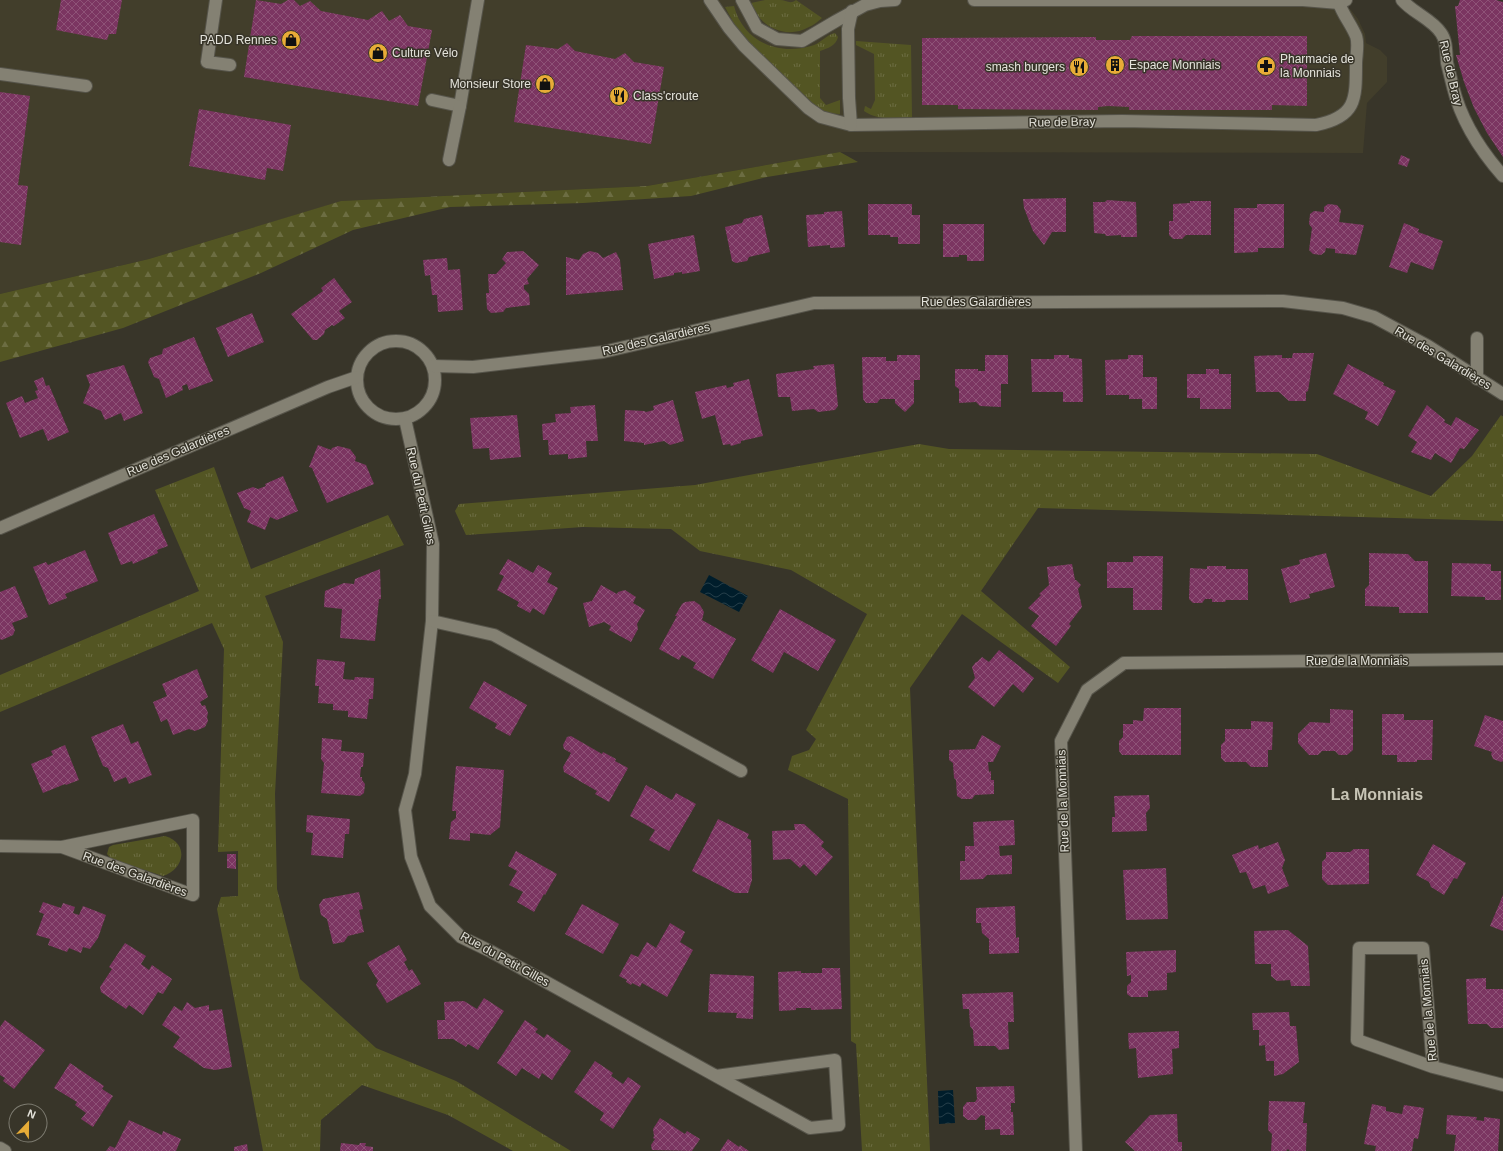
<svg xmlns="http://www.w3.org/2000/svg" width="1503" height="1151" font-family="Helvetica,sans-serif">
	<style>
		.built { fill: #423e2b }
		.grass { fill: url(#grass-tufts) }
		.forest { fill: url(#forest-firs) }
		.water { fill: url(#water-waves) }
		.building { fill: url(#building-cross-hatch) }
		.lines { fill: none; stroke-linecap: round; stroke-linejoin: round }
		.minor-casing { stroke: #56544a; stroke-width: 14 }
		.minor { stroke: #848173; stroke-width: 12 }
		.labels { text-anchor: middle; stroke-width: 3; stroke-linejoin: round; paint-order: stroke }
		.poi-label { font-size: 12px; fill: #e4e3db; stroke: #383529; text-anchor: start }
		.street-label { font-size: 12px; fill: #e4e3db; stroke: #383529 }
		.district-label { font-size: 16px; font-weight: bold; fill: #c7c4b5; stroke: #383529 }
	</style>
	<defs>
		<pattern id="grass-tufts" width="24" height="20" patternUnits="userSpaceOnUse"><rect width="24" height="20" fill="#535523"/><path d="M3 7l-1-3M5 7V3M7 7l1-3M15 17l-1-3M17 17v-4M19 17l1-3" fill="none" stroke="#6c6d42"/></pattern>
		<pattern id="forest-firs" width="22" height="20" patternUnits="userSpaceOnUse"><rect width="22" height="20" fill="#535523"/><path d="M5 1l3.5 6h-7zM16 11l3.5 6h-7z" fill="#6c6d42"/></pattern>
		<pattern id="water-waves" width="16" height="10" patternUnits="userSpaceOnUse"><rect width="16" height="10" fill="#001d2b"/><path d="M0 5q4-4 8 0t8 0" fill="none" stroke="#253e49"/></pattern>
		<pattern id="building-cross-hatch" width="8" height="8" patternUnits="userSpaceOnUse"><rect width="8" height="8" fill="#7b3561"/><path d="M0 0l8 8M0 8l8-8" fill="none" stroke="#8e5277"/></pattern>
	</defs>
	<rect width="100%" height="100%" fill="#383529"/>
	<!-- built -->
	<path class="built" d="M0,0H1339L1351,10L1358,19L1365,34L1366,43L1380,50L1387,57V82L1367,103L1363,153L840,152L647,186L342,201L149,259L0,294Z"/>
	<!-- grass -->
	<g class="grass">
		<path d="M765,0C770,0 775,0 780,0C786,0 790,5 796,0L822,18C818,21 814,25 809,27C786,40 759,27 751,3Z"/>
		<path d="M734,6C743,41 777,56 811,46C820,44 826,35 835,33L838,37C836,46 828,48 820,51V98L826,105L840,100V114L826,113L818,111L757,51L737,29L725,7Z"/>
		<path d="M856,41L911,45L912,118C895,118 878,121 864,111L865,106L871,109L875,100L874,54L856,45Z"/>
		<path d="M1501,415L1503,417V521L1038,508L981,591L1070,667L1058,683L962,614L910,688L930,1151H862L856,1044L851,1041L848,799L788,770L792,756L809,750L816,739L806,730L867,614L791,570L700,551L671,529L583,527L466,535L455,511L459,504L695,485L919,444L949,449L1317,454L1431,496L1472,456Z"/>
		<path d="M214,467L251,569L388,515L404,545L265,596L283,642L275,794L277,889L300,979L376,1048L456,1081L571,1151H513L448,1115L362,1085L321,1120L320,1151H263L217,909L221,897L238,896V851L218,852L224,649L212,623L0,712V675L199,591L155,490Z"/>
		<path d="M165,836C189,843 185,869 163,876L111,859L107,854L109,847L113,845Z"/>
	</g>
	<!-- forest -->
	<path class="forest" d="M840,152L858,162L767,177L691,196L583,203L450,207L353,230L261,273L123,328L0,362V294L149,259L341,201L647,186Z"/>
	<!-- water -->
	<g class="water">
		<path d="M709,575L748,596L739,612L700,592Z"/>
		<path d="M953,1090L955,1123L939,1124L938,1091Z"/>
	</g>
	<!-- building -->
	<g class="building">
		<path d="M61,0H122L116,34H109L107,40L56,30Z"/>
		<path d="M256,0L281,4L288,0H294L300,6L310,1L321,11L368,20L382,11L389,21L400,15L408,26L432,30L418,106L244,77Z"/>
		<path d="M1460,0H1496L1503,2V157L1487,133L1474,108L1464,82L1456,55H1460L1455,6H1458Z"/>
		<path d="M1132,36H1307V106L1272,105V110H1129V107L1108,106L1098,107V110L958,109V105H922V38L1096,37V40H1130Z"/>
		<path d="M567,43L575,51L615,59L625,53L634,62L664,67L651,144L514,122L526,45L558,49Z"/>
		<path d="M0,92L30,96L18,185L28,186L21,245L0,242Z"/>
		<path d="M199,109L291,125L283,171L267,168L265,180L189,166Z"/>
		<path d="M1401,155L1410,159L1407,167L1398,164Z"/>
		<path d="M1066,198V232H1052L1044,245L1033,231L1024,208L1023,199Z"/>
		<path d="M1107,200L1136,202L1137,237H1121V235L1106,236L1105,234L1094,233L1093,202H1105Z"/>
		<path d="M1190,201H1211V235H1186L1182,239H1173L1169,235V221H1173V204L1190,203Z"/>
		<path d="M868,204H912V215H920V244H898V237H890V235H868Z"/>
		<path d="M1257,204H1284V248H1258V252L1234,253V208H1257Z"/>
		<path d="M1328,204L1337,205L1341,210L1339,222L1364,225L1356,255L1335,253V249L1326,248L1325,252L1321,255L1313,254L1309,250L1312,228L1309,224L1310,214L1314,211L1324,212V207Z"/>
		<path d="M842,211L845,247L830,248V245L808,247L806,215L824,214V212Z"/>
		<path d="M762,215L770,252L749,257L747,261L736,263L732,261L725,227L742,223L744,219Z"/>
		<path d="M1404,223L1419,229L1418,232L1443,241L1433,270L1411,262L1407,273L1389,267Z"/>
		<path d="M943,224H984V261H967V255H959V257H943Z"/>
		<path d="M694,235L700,271L682,274V272L674,273V275L654,279L648,244Z"/>
		<path d="M523,251L539,265L527,279L529,284L524,285V289L529,294L530,305L506,308L503,312L491,313L487,309L486,293H489L488,274H496L506,263L502,259L507,252Z"/>
		<path d="M590,251L598,253L603,258L616,252L620,260L623,290L566,295V257L579,260L583,254Z"/>
		<path d="M447,258L448,270L460,269L463,310L438,312L437,295H432L430,275L425,276L423,260Z"/>
		<path d="M334,278L352,302L339,311L345,318L334,326L332,325L325,330L324,334L317,340H313L291,314L323,291L321,288Z"/>
		<path d="M252,313L264,342L228,357L216,328Z"/>
		<path d="M194,337L213,381L189,390L187,384L182,386L183,390L166,398L159,379L154,377L148,362L150,358L162,354L163,349Z"/>
		<path d="M1293,353H1314L1308,391L1306,392V401H1289L1279,392H1256L1254,356L1282,355V358H1292Z"/>
		<path d="M897,355H920V380H914V403L905,412L895,403V399H880L877,403H866L863,399L862,357H886V361H897Z"/>
		<path d="M985,355H1008V384H1001V407L980,406L976,402L959,403V389L955,386V369H978V371H985Z"/>
		<path d="M1054,355H1069V358L1082,359L1083,402H1063V392H1032L1031,359H1054Z"/>
		<path d="M1128,355H1143V377H1157V409H1142V399H1129V395H1106L1105,360L1128,359Z"/>
		<path d="M834,364L838,406L835,410L818,412L814,409L792,411L790,397H778L776,374L814,369L813,366Z"/>
		<path d="M1348,364L1384,383L1383,385L1396,391L1378,426L1365,419L1368,412L1333,394Z"/>
		<path d="M124,365L143,413L124,421L121,413L105,420L101,411L83,403L90,385L86,375Z"/>
		<path d="M1206,369H1219V374H1231V409H1200V398H1187V374H1206Z"/>
		<path d="M43,377L46,386L49,385L69,432L48,441L43,429L20,438L6,403L22,396L25,403L38,398L35,391L38,390L34,381Z"/>
		<path d="M749,379L763,436L741,441V443L731,446L730,444L723,445L715,415L702,419L695,392L726,385L727,388L734,386L733,383Z"/>
		<path d="M673,400L684,441L670,445L664,441L644,445V443L624,441L625,410L644,411L646,412L654,410L653,406Z"/>
		<path d="M595,405L598,441H586L587,457L568,459V454L549,455L548,440H543L542,424L556,422L555,414L571,413L570,407Z"/>
		<path d="M1427,405L1445,420L1444,422L1451,426L1456,417L1479,430L1464,449L1460,448L1451,463L1435,453L1431,460L1411,452L1417,442L1408,436Z"/>
		<path d="M517,415L521,457L490,460L489,448L473,449L470,418Z"/>
		<path d="M318,445L331,450L332,448L338,446L350,449L356,457L355,461L366,465L374,484L327,503L312,468L309,467Z"/>
		<path d="M283,476L298,511L277,520L270,517L265,530L247,522L251,511L244,508L237,493L253,487L258,489L266,486L265,484Z"/>
		<path d="M154,514L168,546L157,550L158,553L133,564L132,561L121,565L108,533Z"/>
		<path d="M85,550L98,581L65,594L67,598L49,605L33,567L46,562L48,565Z"/>
		<path d="M1326,553L1335,587L1309,594L1310,598L1290,603L1281,569L1300,564L1299,560Z"/>
		<path d="M1369,553L1408,554L1415,561H1428V613H1399V607L1365,606V589L1369,585Z"/>
		<path d="M1133,556H1163L1162,610H1133V588H1107V562H1133Z"/>
		<path d="M508,559L533,573L538,565L552,573L547,582L558,588L544,615L533,608L530,613L517,606L519,602L497,590L504,576L499,574Z"/>
		<path d="M1452,563L1491,564V571H1501V600H1485V597L1451,596Z"/>
		<path d="M1072,564L1075,580H1076L1081,585L1078,589L1082,607L1069,624L1071,626L1056,646L1031,626L1039,616L1028,608L1041,595L1039,594L1049,585L1047,567Z"/>
		<path d="M1207,566H1226V569H1248V600H1226L1225,602H1212V599H1205L1202,603H1193L1189,599L1190,568L1207,569Z"/>
		<path d="M380,569L381,599H379L375,641L340,638L342,609L324,607L325,591L344,583L354,584L355,579Z"/>
		<path d="M601,585L617,594L618,592L625,590L636,597L633,603L645,610L637,624L638,629L631,642L609,630L611,626L604,622L589,627L583,603L592,601Z"/>
		<path d="M15,586L28,617L12,623L15,630L13,635L2,640L0,639V592Z"/>
		<path d="M694,601L700,605L704,612L702,620L736,639L713,679L693,668L696,663L682,655L679,660L659,649L677,616H675L682,604L685,602Z"/>
		<path d="M780,609L836,640L818,671L784,652L773,673L751,660Z"/>
		<path d="M999,650L1034,678L1023,693L1013,684L994,707L968,687L975,678L972,667L976,662H977L982,657L989,662Z"/>
		<path d="M317,659L345,662L343,679L354,680L355,677L374,678L373,699H369L367,719L348,717V711L333,710V704L318,703L319,686H315Z"/>
		<path d="M197,669L208,697L200,702L202,706L205,705L208,713L207,717L208,721L205,727L195,731L189,729L173,735L167,719L161,722L153,702L167,696L162,684Z"/>
		<path d="M484,681L527,705L510,736L495,728L497,724L469,708Z"/>
		<path d="M1144,708H1181V755H1122L1119,751V741L1123,737V724H1133V720L1143,721Z"/>
		<path d="M1330,709L1353,710V750L1347,755H1339L1335,751H1322L1318,755H1309L1298,743V734L1310,722L1330,723Z"/>
		<path d="M1382,714H1404V720H1433L1432,760H1417V762H1397V755H1382Z"/>
		<path d="M1485,715L1503,721V761L1501,762L1493,759L1491,754L1492,752L1474,746Z"/>
		<path d="M1251,721L1273,722L1272,750H1268V767H1251L1246,762H1225L1221,758V745L1225,741V729H1251Z"/>
		<path d="M123,724L131,744L138,741L152,775L129,784L126,777L114,782L108,768L103,766L91,737Z"/>
		<path d="M982,735L1001,746L993,762H988L989,772L991,771V780H994V794L975,795L972,799H962L957,796L956,780L954,778L953,763L949,760V750L975,749Z"/>
		<path d="M571,736L602,754L603,752L616,759L615,761L628,768L609,802L595,794L597,791L564,772L563,767L571,753L564,749L563,745L567,737Z"/>
		<path d="M322,738L342,740L341,751L364,753L363,767H361L360,777H362V780L365,784L364,793L360,796L321,793L324,763L321,759Z"/>
		<path d="M65,745L79,780L66,785L65,784L43,793L31,764L53,755L51,751Z"/>
		<path d="M456,766L504,770L500,827L490,835L470,833V841L449,839L451,822L456,818V811H452Z"/>
		<path d="M646,785L672,800L676,793L696,804L669,851L649,840L655,830L630,816Z"/>
		<path d="M1149,795L1150,808L1146,813L1147,831L1112,832V817H1115L1114,796Z"/>
		<path d="M307,815L350,819L349,834H345L343,858L311,855L313,833L306,832Z"/>
		<path d="M718,819L749,834L747,838L751,840L752,880L748,893H735L692,871Z"/>
		<path d="M1014,820L1015,845L999,846L1000,856L1012,855V874L987,875L983,879L960,880V861H965V846H974L973,822Z"/>
		<path d="M794,824H804L824,842L821,846L833,857L816,876L804,864L800,868L790,859L773,860L772,831L795,830Z"/>
		<path d="M1278,842L1285,860L1282,868L1289,886L1268,894L1265,885L1253,889L1246,872L1240,873L1232,855L1258,845L1259,849Z"/>
		<path d="M1433,844L1466,863L1457,879L1454,878L1444,895L1431,887L1429,882L1416,875Z"/>
		<path d="M1354,849H1369V884L1328,885L1322,879V862L1326,858V852H1350Z"/>
		<path d="M516,851L557,874L545,895L544,894L534,912L517,902L523,892L509,885L517,871L508,866Z"/>
		<path d="M227,854H236V869L227,868Z"/>
		<path d="M1166,868L1168,919L1126,920L1123,870Z"/>
		<path d="M359,892L363,909L359,910L364,932L348,936L344,942L333,944L327,919L321,915L319,905L323,899Z"/>
		<path d="M1503,895V931L1490,926Z"/>
		<path d="M43,902L61,908L63,903L75,907L73,913L79,915L83,906L106,915L98,938L90,949L83,947L81,953L69,948L67,952L48,945L50,939L36,935L44,914L39,912Z"/>
		<path d="M582,904L619,924L603,954L565,934Z"/>
		<path d="M1015,906L1016,938L1019,937V953L989,954V939L982,933L981,923H976V908Z"/>
		<path d="M670,923L685,932L680,942L693,950L667,997L642,983L640,987L632,983L631,985L626,982L627,980L619,976L631,954L638,957L647,942L656,948Z"/>
		<path d="M1288,930L1308,946L1310,986H1291L1290,980L1277,981L1271,976V964H1255L1254,931Z"/>
		<path d="M125,943L146,956L141,964L149,970L152,965L172,979L163,994L158,992L143,1015L129,1005L126,1009L101,992L100,987L112,969L109,967Z"/>
		<path d="M399,945L407,960L404,962L409,971L412,969L421,984L387,1003L376,985L378,981L367,963Z"/>
		<path d="M1176,950V972L1167,973V990L1148,991V997H1131L1127,994V986L1131,982V975L1127,976L1126,952Z"/>
		<path d="M822,968H840L842,1009L811,1010V1008H796V1010L779,1011L778,972L801,971V973H822Z"/>
		<path d="M710,974L754,976L753,1019L736,1018L737,1013L708,1012Z"/>
		<path d="M1486,978V989H1503V1028H1491L1487,1024H1468L1466,979Z"/>
		<path d="M1013,992L1014,1022H1008L1009,1049L999,1050L995,1046H974L973,1030L970,1026L969,1009H963L962,994Z"/>
		<path d="M484,998L504,1011L478,1050L468,1044L466,1047L453,1039H438L437,1020H445L444,1002L464,1001L477,1009Z"/>
		<path d="M187,1002L195,1008L209,1005V1011L222,1009L232,1067L215,1070L204,1068L173,1047L180,1037L162,1025L174,1006L182,1011Z"/>
		<path d="M1289,1012L1290,1026H1296L1299,1062L1283,1074L1274,1076V1061H1266L1265,1045L1259,1046V1030H1253L1252,1013Z"/>
		<path d="M5,1020L45,1050L14,1089L3,1081L5,1078L0,1075V1027Z"/>
		<path d="M525,1020L538,1029L535,1032L544,1038L547,1034L571,1051L552,1080L542,1073L539,1079L522,1068L516,1076L497,1063Z"/>
		<path d="M1179,1031V1048L1172,1049L1173,1074L1138,1078L1136,1048L1129,1049L1128,1033Z"/>
		<path d="M595,1061L613,1073L611,1076L623,1084L628,1077L641,1086L613,1129L600,1120L604,1113L574,1092Z"/>
		<path d="M70,1063L104,1086L102,1089L113,1096L93,1127L81,1119L86,1113L75,1105L77,1102L54,1088Z"/>
		<path d="M1014,1086L1015,1103H1011V1112H1013L1014,1135H1000V1129L985,1130V1116L981,1115L976,1120H968L963,1116V1107L967,1102H975L977,1099L976,1087Z"/>
		<path d="M1269,1101L1305,1102L1303,1123H1307L1306,1151H1290L1288,1149L1286,1151H1271L1272,1134L1268,1130Z"/>
		<path d="M1372,1104L1386,1107V1111L1402,1114L1404,1105L1424,1108L1418,1139L1414,1138L1412,1151H1375L1376,1146L1364,1144Z"/>
		<path d="M1177,1114L1178,1142H1182V1151H1135L1125,1142L1150,1115Z"/>
		<path d="M1447,1115L1477,1117L1476,1120L1484,1121V1117L1500,1119L1498,1151H1454L1456,1135L1446,1134Z"/>
		<path d="M660,1118L685,1134L687,1131L700,1139L692,1151L652,1150L651,1145L655,1139L653,1138L654,1136L653,1129Z"/>
		<path d="M129,1120L162,1135L163,1131L181,1139L176,1151H106L110,1146L115,1148Z"/>
		<path d="M728,1139L739,1147L740,1145L749,1151H720Z"/>
		<path d="M341,1143L359,1145L360,1143H366L365,1146L373,1147V1151H340Z"/>
		<path d="M247,1144L248,1151H234V1147Z"/>
	</g>
	<g class="lines">
		<!-- minor casing -->
		<g class="minor-casing">
			<g id="minor">
				<path d="M216,0L207,62L230,65"/>
				<path d="M710,0L729,28L744,46L808,108L821,117L851,125L1122,121L1316,125C1356,117 1356,100 1356,64C1356,56 1359,44 1356,36C1351,24 1343,15 1339,3L1346,0"/>
				<path d="M742,0L757,28L777,39L802,41L836,21L865,5L880,1L895,0"/>
				<path d="M974,0H1303L1339,3"/>
				<path d="M1402,0C1413,13 1432,19 1441,33C1447,41 1446,53 1447,63C1449,71 1451,79 1453,87C1461,120 1480,150 1503,176"/>
				<path d="M0,74L86,86"/>
				<path d="M432,100L460,106L478,0"/>
				<path d="M851,125L849,98L848,29L852,11"/>
				<path d="M449,160L460,106"/>
				<path d="M1477,338V379"/>
				<circle cx="396" cy="380" r="39"/>
				<path d="M433,366L473,367L603,352L814,303L1283,301L1343,308L1374,317L1428,346L1503,394"/>
				<path d="M405,419L433,544L432,621L415,774L405,810L411,857L430,906L461,937L490,951L810,1128L839,1125L835,1060L716,1076"/>
				<path d="M0,528L328,387L357,377"/>
				<path d="M432,621L494,635L741,771"/>
				<path d="M0,846L62,847L193,895V820L62,847"/>
				<path d="M1433,1067L1423,948H1359L1357,1040L1433,1067L1503,1085"/>
				<path d="M0,1148L5,1151"/>
				<path d="M1076,1151L1061,741L1087,690L1124,663L1503,659"/>
			</g>
		</g>
		<!-- minor -->
		<use href="#minor" class="minor"/>
	</g>
	<!-- icons -->
	<defs>
		<g id="shop-disc" transform="scale(1)"><circle r="9.5" fill="#e7ac37" stroke="#383529"/><path d="M-5-2.5h2.3a2.7 3.5 0 0 1 5.4 0H5L5.5 6h-11ZM-1.5-2.5h3a1.5 2.3 0 0 0-3 0Z" fill="#111"/></g>
		<g id="building-disc" transform="scale(1)"><circle r="9.5" fill="#e7ac37" stroke="#383529"/><path d="M-4-6H4V6H1V3H-1V6H-4ZM-2.5-4.3h1.7v1.8h-1.7ZM.8-4.3h1.7v1.8H.8ZM-2.5-1h1.7V.8h-1.7ZM.8-1h1.7V.8H.8Z" fill="#111"/></g>
		<g id="pharmacy-disc" transform="scale(1)"><circle r="9.5" fill="#e7ac37" stroke="#383529"/><path d="M-2-6h4v4h4v4h-4v4h-4v-4h-4v-4h4Z" fill="#111"/></g>
		<g id="restaurant-disc" transform="scale(1)"><circle r="9.5" fill="#e7ac37" stroke="#383529"/><path d="M-5-6h1v4h1v-4h1v4h1v-4h1v5L-1.5 .5V6h-2V.5L-5-1ZM5-6V6H3V1.5H1.5Q1.5-4 5-6Z" fill="#111"/></g>
	</defs>
	<g fill-rule="evenodd">
		<use href="#shop-disc" x="291" y="40"/>
		<use href="#shop-disc" x="378" y="53"/>
		<use href="#building-disc" x="1115" y="65"/>
		<use href="#pharmacy-disc" x="1266" y="66"/>
		<use href="#restaurant-disc" x="1079" y="67"/>
		<use href="#shop-disc" x="545" y="84"/>
		<use href="#restaurant-disc" x="619" y="96"/>
	</g>
	<g class="labels">
		<!-- poi labels -->
		<g class="poi-label">
			<text x="277" y="44" text-anchor="end">PADD Rennes</text>
			<text x="392" y="57">Culture Vélo</text>
			<text x="1280" y="63">Pharmacie de<tspan x="1280" dy="14">la Monniais</tspan></text>
			<text x="1129" y="69">Espace Monniais</text>
			<text x="1065" y="71" text-anchor="end">smash burgers</text>
			<text x="531" y="88" text-anchor="end">Monsieur Store</text>
			<text x="633" y="100">Class'croute</text>
		</g>
		<!-- street labels -->
		<g class="street-label">
			<text transform="translate(1451 73) rotate(77)" y="4">Rue de Bray</text>
			<text transform="translate(1062 122) rotate(-1)" y="4">Rue de Bray</text>
			<text x="976" y="306">Rue des Galardières</text>
			<text transform="translate(656 339) rotate(-13)" y="4">Rue des Galardières</text>
			<text transform="translate(1443 358) rotate(31)" y="4">Rue des Galardières</text>
			<text transform="translate(178 451) rotate(-23)" y="4">Rue des Galardières</text>
			<text transform="translate(421 496) rotate(78)" y="4">Rue du Petit Gilles</text>
			<text x="1357" y="665">Rue de la Monniais</text>
			<text transform="translate(1063 801) rotate(-92)" y="4">Rue de la Monniais</text>
			<text transform="translate(135 874) rotate(20)" y="4">Rue des Galardières</text>
			<text transform="translate(505 959) rotate(29)" y="4">Rue du Petit Gilles</text>
			<text transform="translate(1428 1010) rotate(-95)" y="4">Rue de la Monniais</text>
		</g>
		<!-- district labels -->
		<g class="district-label">
			<text x="1377" y="800">La Monniais</text>
		</g>
	</g>
	<!-- north arrow -->
	<g transform="translate(28 1123) rotate(22)"><circle r="19" fill="#383529" stroke="#7d7b70"/>
	<path d="M0-3L7 15L0 10L-7 15Z" fill="#e7ac37"/>
	<text y="-6" font-size="11" font-weight="bold" text-anchor="middle" fill="#e4e3db">N</text>
	</g>
</svg>
